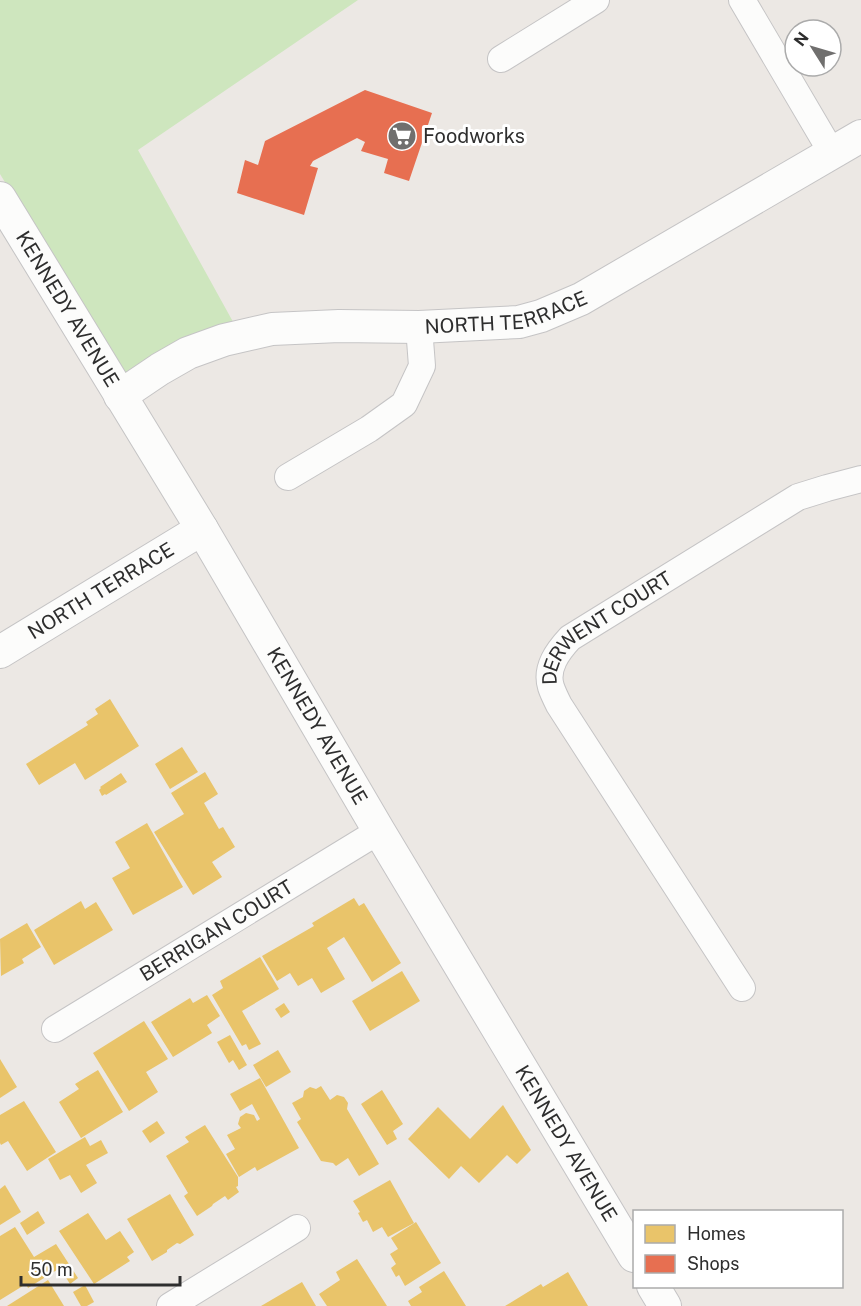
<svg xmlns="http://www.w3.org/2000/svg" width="861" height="1306" font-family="'Public Sans',sans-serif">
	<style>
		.green { fill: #cee6be }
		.homes { fill: #e9c46a }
		.shops { fill: #e76f51 }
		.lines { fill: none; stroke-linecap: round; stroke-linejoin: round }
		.minor-casing { stroke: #c5c4c5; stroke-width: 28 }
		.tertiary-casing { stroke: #c5c4c5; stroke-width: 34 }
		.minor { stroke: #fcfcfb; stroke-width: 26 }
		.tertiary { stroke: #fcfcfb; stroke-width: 32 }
		.labels { text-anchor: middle; stroke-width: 6; stroke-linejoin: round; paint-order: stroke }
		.poi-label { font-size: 20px; fill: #2e2e2e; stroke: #fff; text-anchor: start }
		.street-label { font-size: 20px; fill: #2e2e2e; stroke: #fff }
	</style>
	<rect width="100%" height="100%" fill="#ece8e4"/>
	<!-- green -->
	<path class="green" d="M0,0H358L138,150L237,329L125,381L0,174Z"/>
	<!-- homes -->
	<g class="homes">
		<path d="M110,699L139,746L85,780L75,763L39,785L26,764L88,725L86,722L98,714L95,709Z"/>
		<path d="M182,747L198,772L170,789L155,764Z"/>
		<path d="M205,772L218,794L204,803L219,829L223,827L235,847L212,862L222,877L193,895L154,832L184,814L171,793Z"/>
		<path d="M121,773L127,782L106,795L105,794L102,796L99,790L101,788L100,787Z"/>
		<path d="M147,823L183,887L133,915L112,878L130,868L115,842Z"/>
		<path d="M354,898L359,906L364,903L401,963L372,982L344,937L327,948L345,979L321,993L312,978L298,986L290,973L277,981L262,956L314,926L312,923Z"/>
		<path d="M81,901L85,909L96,902L113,930L54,965L34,930Z"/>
		<path d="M27,923L41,947L22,959L24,963L1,976L0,939Z"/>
		<path d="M260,957L279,989L242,1011L261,1044L249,1050L246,1044L242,1046L212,995L223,988L220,981Z"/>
		<path d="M402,971L420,1001L370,1031L352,1001Z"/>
		<path d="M207,995L220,1016L207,1025L212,1033L173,1057L151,1022L190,998L193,1003Z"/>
		<path d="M284,1003L290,1012L281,1018L275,1009Z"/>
		<path d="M144,1021L168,1059L146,1072L158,1092L129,1111L93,1053Z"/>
		<path d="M230,1035L247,1065L239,1070L233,1060L229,1063L217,1042Z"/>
		<path d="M278,1050L291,1072L266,1087L253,1065Z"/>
		<path d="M0,1059L17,1087L0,1098Z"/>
		<path d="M98,1070L123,1112L81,1138L59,1102L79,1089L75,1084Z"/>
		<path d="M260,1078L299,1148L257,1171L255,1167L239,1177L226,1154L235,1149L227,1135L241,1128L238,1124L240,1117L246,1113L254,1115L257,1121L260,1119L252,1104L240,1111L230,1094Z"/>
		<path d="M321,1086L330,1100L337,1095L344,1097L348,1103L347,1109L379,1164L359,1176L348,1158L336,1166L333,1163L321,1161L297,1122L301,1119L292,1103L303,1097L304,1091L310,1087L316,1089Z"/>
		<path d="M382,1090L403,1124L393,1131L397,1139L387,1145L361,1104Z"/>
		<path d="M24,1101L56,1152L27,1171L8,1141L1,1145L0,1143V1115Z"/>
		<path d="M503,1105L531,1150L517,1164L507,1155L479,1183L461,1166L449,1179L408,1139L438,1107L470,1139Z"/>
		<path d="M157,1121L165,1133L150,1143L142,1131Z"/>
		<path d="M205,1125L238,1177V1186L236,1187L239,1192L228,1200L225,1196L213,1204L212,1206L197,1216L184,1196L188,1193L166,1156L189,1142L185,1137Z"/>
		<path d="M85,1137L90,1146L101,1140L108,1153L86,1165L97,1183L81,1193L70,1175L60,1180L48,1159Z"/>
		<path d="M390,1180L414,1223L388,1237L382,1227L373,1232L367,1220L363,1222L358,1213L360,1212L353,1201Z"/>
		<path d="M5,1185L21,1212L0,1225V1189Z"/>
		<path d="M170,1194L194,1235L180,1244L177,1243L167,1250V1252L152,1261L127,1219Z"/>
		<path d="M38,1211L45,1223L27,1235L20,1223Z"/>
		<path d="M88,1213L106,1240L120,1231L134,1252L127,1257L130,1261L94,1284L59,1231Z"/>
		<path d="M416,1222L441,1263L405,1286L399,1275L396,1277L391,1268L396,1264L390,1254L398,1249L391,1238Z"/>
		<path d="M15,1227L34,1257L56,1244L78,1278L70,1284L60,1268L28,1288L26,1284L0,1300V1236Z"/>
		<path d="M357,1259L387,1306H327L319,1294L340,1280L336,1272Z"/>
		<path d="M444,1271L466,1306H411L408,1301L422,1292L419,1287Z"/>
		<path d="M568,1272L588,1306H505L541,1284L543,1287Z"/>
		<path d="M48,1280L64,1306H7Z"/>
		<path d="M302,1282L316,1306H261Z"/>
		<path d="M85,1285L94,1302L87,1306H81L73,1292Z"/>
	</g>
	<!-- shops -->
	<path class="shops" d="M365,90L432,113L409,181L384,173L388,159L361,151L365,142L357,138L313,161L310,166L318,168L304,215L237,193L245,160L258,165L265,141Z"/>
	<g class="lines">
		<!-- minor casing -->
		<g class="minor-casing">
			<g id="minor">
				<path d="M742,0L832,153"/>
				<path d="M501,59L596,0"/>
				<path d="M288,477L369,429L404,404L422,366L419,327"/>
				<path id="s1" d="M742,988L559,705C556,699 553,693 551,687C545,668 558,651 570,638L798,497L827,488L861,479"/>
				<path id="s2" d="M55,1029L379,831"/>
				<path d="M170,1306L297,1228"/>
			</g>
		</g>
		<!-- tertiary casing -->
		<g class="tertiary-casing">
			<g id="tertiary">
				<path id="s3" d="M0,198L202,529L379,831L634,1256"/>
				<path id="s4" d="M120,396L160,369L188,353L224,340L272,329L339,326L419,327L519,322L541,316L581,299L861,136"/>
				<path id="s5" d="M0,652L202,529"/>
				<path d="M653,1286L665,1306"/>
			</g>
		</g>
		<!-- minor -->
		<use href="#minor" class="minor"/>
		<!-- tertiary -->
		<use href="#tertiary" class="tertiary"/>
	</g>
	<!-- icons -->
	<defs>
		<g id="supermarket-disc" transform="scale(1.5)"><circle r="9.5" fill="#706f6e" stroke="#fff"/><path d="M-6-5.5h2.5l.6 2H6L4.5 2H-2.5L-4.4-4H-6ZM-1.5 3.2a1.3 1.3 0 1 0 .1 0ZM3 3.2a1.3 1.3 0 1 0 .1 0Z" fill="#fff"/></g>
	</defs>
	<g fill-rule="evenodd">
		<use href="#supermarket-disc" x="402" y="136"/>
	</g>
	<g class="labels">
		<!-- poi labels -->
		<g class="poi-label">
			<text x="423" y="143">Foodworks</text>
		</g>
		<!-- street labels -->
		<g class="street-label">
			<text dy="7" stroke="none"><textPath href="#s4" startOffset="404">NORTH TERRACE</textPath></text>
			<text dy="7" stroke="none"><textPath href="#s3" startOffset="130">KENNEDY AVENUE</textPath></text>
			<text dy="7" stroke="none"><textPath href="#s5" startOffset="118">NORTH TERRACE</textPath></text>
			<text dy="7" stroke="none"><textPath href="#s1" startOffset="444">DERWENT COURT</textPath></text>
			<text dy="7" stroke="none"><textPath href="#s3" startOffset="616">KENNEDY AVENUE</textPath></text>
			<text dy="7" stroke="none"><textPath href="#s2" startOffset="189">BERRIGAN COURT</textPath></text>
			<text dy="7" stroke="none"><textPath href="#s3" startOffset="1102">KENNEDY AVENUE</textPath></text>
		</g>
	</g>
	<!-- legend -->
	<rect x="633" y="1210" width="210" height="78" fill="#ffffff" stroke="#ababab" stroke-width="1.5"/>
	<rect x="645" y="1225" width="30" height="18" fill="#e9c46a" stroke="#ababab" stroke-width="1.5"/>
	<text x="687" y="1240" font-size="18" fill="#2e2e2e">Homes</text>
	<rect x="645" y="1255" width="30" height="18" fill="#e76f51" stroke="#ababab" stroke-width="1.5"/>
	<text x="687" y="1270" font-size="18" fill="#2e2e2e">Shops</text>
	<!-- north arrow -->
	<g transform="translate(813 48) rotate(307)"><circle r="28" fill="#ffffff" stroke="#ababab" stroke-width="1.5"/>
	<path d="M0-4.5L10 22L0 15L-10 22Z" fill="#706f6e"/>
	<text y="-9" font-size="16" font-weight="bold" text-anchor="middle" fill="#2e2e2e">N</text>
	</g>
	<!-- scale -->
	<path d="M21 1276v9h159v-9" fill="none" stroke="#2e2e2e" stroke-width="3"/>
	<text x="30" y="1276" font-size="18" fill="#2e2e2e" stroke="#ffffff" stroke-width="4.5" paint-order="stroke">50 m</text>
</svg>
